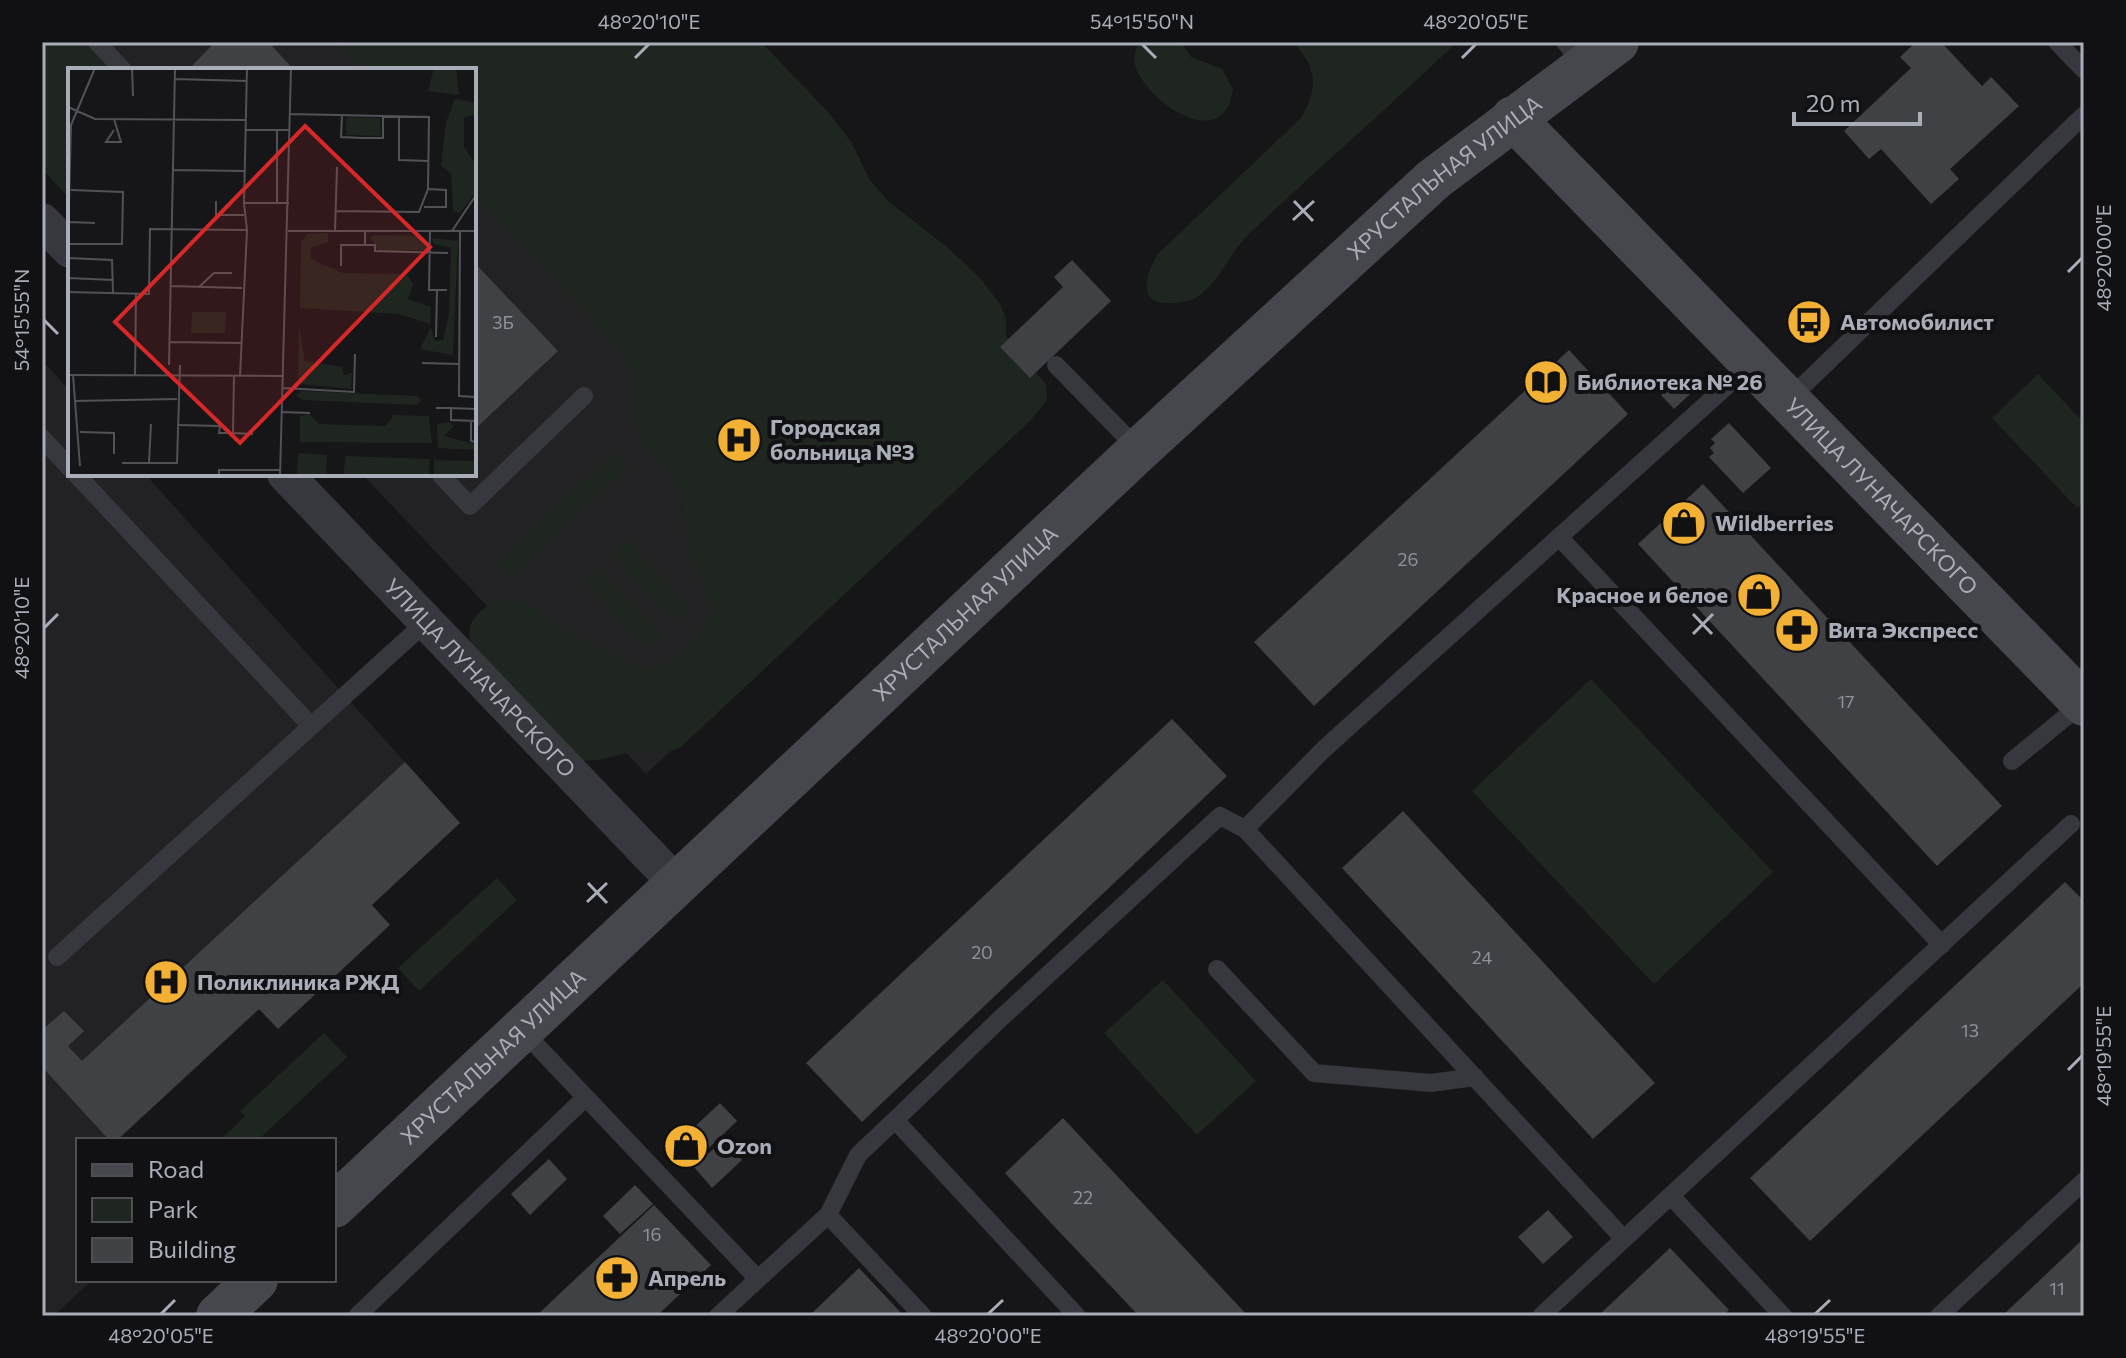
<svg xmlns="http://www.w3.org/2000/svg" width="2126" height="1358" font-family="Commissioner,sans-serif">
	<style>
		.built { fill: #222225 }
		.green { fill: #1e261f }
		.building { fill: #404145 }
		.lines { fill: none; stroke-linecap: round; stroke-linejoin: round }
		.lane { stroke: #37383d; stroke-width: 18 }
		.street { stroke: #37383d; stroke-width: 36 }
		.secondary { stroke: #45474d; stroke-width: 44 }
		.ticks { fill: none; stroke: #a8adb8; stroke-width: 3 }
		.labels { text-anchor: middle; stroke-width: 8; stroke-linejoin: round; paint-order: stroke }
		.number-label { font-size: 18px; fill: #8e929b }
		.street-label { font-size: 22px; fill: #a8adb8; stroke: #111113 }
		.poi-label { font-size: 22px; font-weight: bold; fill: #a8adb8; stroke: #111113; text-anchor: start }
		.inset-road { fill: none; stroke: #505258; stroke-width: 2 }
		.view { fill: #d62828; fill-opacity: 0.15; stroke: #d62828; stroke-width: 4 }
		.inset-edge { fill: none; stroke: #a8adb8; stroke-width: 4 }
		.neatline { fill: none; stroke: #a8adb8; stroke-width: 3 }
		.ticks-label { font-size: 20px; text-anchor: middle; fill: #a8adb8 }
	</style>
	<rect width="100%" height="100%" fill="#161618"/>
	<!-- built -->
	<g class="built">
		<path d="M42,42H697L1041,405L646,774L362,474H474V70H70Z"/>
		<path d="M42,360L70,391V474H145L460,823L118,1140H78V1280H92L54,1316H42Z"/>
	</g>
	<!-- green -->
	<g class="green">
		<path d="M42,42H91L117,70H70V199L42,169Z"/>
		<path d="M335,42H761L829,113L852,143L869,179L888,201L947,247L980,278L1000,304L1006,319V335L1011,346L1046,384L1047,400L1031,420L681,747C664,756 653,751 635,752C616,753 601,763 582,760L473,649C468,635 467,626 477,615C508,582 535,611 563,628C579,638 596,645 613,653C626,660 637,669 653,667C672,665 701,630 711,615C712,591 698,579 691,558C682,532 688,502 674,479C663,461 645,451 637,430C629,411 635,399 634,382C633,369 624,358 618,348L474,193V70H361Z"/>
		<path d="M1139,42H1181L1191,57L1222,69L1233,89C1223,160 1137,94 1134,60C1134,54 1137,48 1139,42Z"/>
		<path d="M1293,42H1457C1388,108 1316,170 1247,236C1229,254 1219,283 1197,297C1190,302 1182,302 1174,303C1136,307 1144,276 1158,254L1301,118C1319,88 1317,68 1293,42Z"/>
		<path d="M2038,374L2084,423V502L2077,508L1992,418Z"/>
		<path d="M615,451L629,466L511,577L497,563Z"/>
		<path d="M627,540L690,607L675,621L612,555Z"/>
		<path d="M598,567L662,634L646,649L583,581Z"/>
		<path d="M1591,679L1773,872L1654,984L1472,791Z"/>
		<path d="M497,878L517,900L419,991L398,968Z"/>
		<path d="M1163,980L1256,1081L1197,1135L1104,1033Z"/>
		<path d="M324,1033L347,1057L258,1140H220L245,1116L240,1111Z"/>
	</g>
	<!-- building -->
	<g class="building">
		<path d="M215,42H277L272,46L294,70H188Z"/>
		<path d="M1916,42H1941L1982,86L1991,77L2019,106L1950,169L1959,179L1931,204L1881,149L1869,159L1844,131L1911,68L1900,57Z"/>
		<path d="M1072,260L1111,301L1030,378L1000,347L1063,287L1054,277Z"/>
		<path d="M474,262L558,351L474,430Z"/>
		<path d="M1803,309L1821,327L1813,335L1795,317Z"/>
		<path d="M1569,350L1628,414L1314,706L1254,642Z"/>
		<path d="M1677,381L1690,394L1674,409L1661,395Z"/>
		<path d="M1729,423L1771,468L1743,493L1709,457L1714,453L1710,448L1715,443L1711,439Z"/>
		<path d="M1703,484L2002,806L1937,866L1638,544Z"/>
		<path d="M1172,719L1227,776L862,1122L806,1063Z"/>
		<path d="M405,762L460,823L372,905L390,925L278,1029L259,1009L117,1140H109L45,1070L42,1073V1030L64,1011L84,1031L68,1046L82,1061Z"/>
		<path d="M1403,811L1655,1083L1593,1139L1342,868Z"/>
		<path d="M2065,882L2084,901V983L1810,1241L1750,1178Z"/>
		<path d="M720,1103L737,1121L688,1168L677,1157L688,1133Z"/>
		<path d="M1063,1118L1248,1316H1139L1051,1223L1005,1173Z"/>
		<path d="M723,1140L742,1160L712,1188L694,1167Z"/>
		<path d="M549,1159L567,1179L530,1215L511,1194Z"/>
		<path d="M635,1185L653,1204L620,1234L603,1216Z"/>
		<path d="M654,1205L711,1265L661,1312L657,1316H536Z"/>
		<path d="M1548,1210L1573,1237L1543,1264L1518,1237Z"/>
		<path d="M2084,1238V1316H2002L2059,1262Z"/>
		<path d="M1670,1248L1729,1310L1723,1316H1598Z"/>
		<path d="M859,1268L904,1316H809Z"/>
	</g>
	<g class="lines">
		<!-- lane -->
		<g class="lane">
			<path d="M97,42L123,70"/>
			<path d="M1565,42L1585,66"/>
			<path d="M2057,42L2084,70"/>
			<path d="M1056,365L1139,450"/>
			<path d="M1787,401L2084,115"/>
			<path d="M42,438L70,468"/>
			<path d="M76,474L311,726"/>
			<path d="M440,474L470,506L584,396"/>
			<path d="M1559,537L1942,945"/>
			<path d="M2012,761L2084,702"/>
			<path d="M1245,829L1624,1239"/>
			<path d="M57,957L426,622"/>
			<path d="M1217,969L1314,1073L1431,1083L1475,1077"/>
			<path d="M521,1029L758,1279L828,1215L858,1155L895,1120L1077,1316"/>
			<path d="M895,1120L1000,1019L1220,816L1245,829L1324,749L1751,364"/>
			<path d="M1671,1196L1783,1316"/>
			<path d="M828,1215L923,1316"/>
			<path d="M357,1316L585,1098"/>
			<path d="M718,1316L758,1279"/>
			<path d="M1541,1316L2071,824"/>
			<path d="M1939,1316L2084,1181"/>
		</g>
		<!-- street -->
		<g class="street">
			<path d="M42,221L70,250"/>
			<path id="s1" d="M285,474L676,883"/>
		</g>
		<!-- secondary -->
		<g class="secondary">
			<path id="s2" d="M1513,118L2084,704"/>
			<path id="s3" d="M334,1206L1139,450L1434,179L1617,42"/>
			<path d="M218,1316L256,1280"/>
		</g>
	</g>
	<!-- ticks -->
	<path class="ticks" d="M1142,44L1156,58M635,58L649,44M1462,58L1476,44M1294,201L1313,221M1293,220L1314,201M2068,272L2082,258M44,320L58,334M1693,614L1712,634M44,628L58,614M1693,634L1713,614M588,883L607,903M587,902L607,883M2068,1070L2082,1056M161,1314L175,1300M988,1314L1003,1300M1815,1314L1830,1300"/>
	<!-- icons -->
	<defs>
		<g id="bus-disc" transform="scale(2.3)"><circle r="9.5" fill="#f2b134" stroke="#111113"/><path d="M-5-6H5V4H4V6H2V4H-2V6H-4V4H-5ZM-3.5-4V0h7V-4ZM-3.5 1.2v1.5H-2V1.2ZM2 1.2v1.5H3.5V1.2Z" fill="#111"/></g>
		<g id="library-disc" transform="scale(2.3)"><circle r="9.5" fill="#f2b134" stroke="#111113"/><path d="M-6-4Q-3-5.5-.7-3.5V5Q-3 3-6 4ZM6-4Q3-5.5 .7-3.5V5Q3 3 6 4Z" fill="#111"/></g>
		<g id="hospital-disc" transform="scale(2.3)"><circle r="9.5" fill="#f2b134" stroke="#111113"/><path d="M-5-5h3v3.5h4V-5h3V5h-3V1.5h-4V5h-3Z" fill="#111"/></g>
		<g id="shop-disc" transform="scale(2.3)"><circle r="9.5" fill="#f2b134" stroke="#111113"/><path d="M-5-2.5h2.3a2.7 3.5 0 0 1 5.4 0H5L5.5 6h-11ZM-1.5-2.5h3a1.5 2.3 0 0 0-3 0Z" fill="#111"/></g>
		<g id="pharmacy-disc" transform="scale(2.3)"><circle r="9.5" fill="#f2b134" stroke="#111113"/><path d="M-2-6h4v4h4v4h-4v4h-4v-4h-4v-4h4Z" fill="#111"/></g>
	</defs>
	<g fill-rule="evenodd">
		<use href="#bus-disc" x="1809" y="322"/>
		<use href="#library-disc" x="1546" y="382"/>
		<use href="#hospital-disc" x="739" y="440"/>
		<use href="#shop-disc" x="1684" y="523"/>
		<use href="#shop-disc" x="1759" y="595"/>
		<use href="#pharmacy-disc" x="1797" y="630"/>
		<use href="#hospital-disc" x="166" y="982"/>
		<use href="#shop-disc" x="686" y="1146"/>
		<use href="#pharmacy-disc" x="617" y="1278"/>
	</g>
	<g class="labels">
		<!-- number labels -->
		<g class="number-label">
			<text x="503" y="329">3Б</text>
			<text x="1408" y="566">26</text>
			<text x="1846" y="708">17</text>
			<text x="982" y="959">20</text>
			<text x="1482" y="964">24</text>
			<text x="1970" y="1037">13</text>
			<text x="1083" y="1204">22</text>
			<text x="652" y="1241">16</text>
			<text x="2057" y="1295">11</text>
		</g>
		<!-- street labels -->
		<g class="street-label">
			<text dy="8" stroke="none"><textPath href="#s3" startOffset="1514">ХРУСТАЛЬНАЯ УЛИЦА</textPath></text>
			<text dy="8" stroke="none"><textPath href="#s2" startOffset="528">УЛИЦА ЛУНАЧАРСКОГО</textPath></text>
			<text dy="8" stroke="none"><textPath href="#s3" startOffset="866">ХРУСТАЛЬНАЯ УЛИЦА</textPath></text>
			<text dy="8" stroke="none"><textPath href="#s1" startOffset="282">УЛИЦА ЛУНАЧАРСКОГО</textPath></text>
			<text dy="8" stroke="none"><textPath href="#s3" startOffset="218">ХРУСТАЛЬНАЯ УЛИЦА</textPath></text>
		</g>
		<!-- poi labels -->
		<g class="poi-label">
			<text x="1840" y="330">Автомобилист</text>
			<text x="1577" y="390">Библиотека № 26</text>
			<text x="770" y="435">Городская<tspan x="770" dy="25">больница №3</tspan></text>
			<text x="1715" y="531">Wildberries</text>
			<text x="1728" y="603" text-anchor="end">Красное и белое</text>
			<text x="1828" y="638">Вита Экспресс</text>
			<text x="197" y="990">Поликлиника РЖД</text>
			<text x="717" y="1154">Ozon</text>
			<text x="648" y="1286">Апрель</text>
		</g>
	</g>
	<!-- overview -->
	<g transform="translate(68 68)">
		<rect width="408" height="408" fill="#161618"/>
		<path d="M366,0H388L391,27L360,23ZM387,31L408,35V46L396,50V79L408,97V124L392,145L385,143L383,105L373,98L378,54ZM278,49L312,50L313,68L278,67ZM260,165V174L242,180L243,191L275,205L339,206L345,216L340,231L363,239L362,256L331,246L232,240L233,174L239,166ZM306,167L355,168L359,174L356,182L311,183L302,170ZM364,170L390,173L385,287L352,281L363,259L367,273L375,272L381,247L383,180L366,176ZM124,244H158L157,265H123ZM231,259L237,293L274,299L276,307L284,305L283,321L230,316ZM232,323L349,328L353,332L349,337L235,332L228,328ZM241,346L251,356L318,358L326,347L361,348L364,375L232,374V348ZM381,354L386,358L376,368L407,376L408,382L370,380L369,356ZM230,385L259,387L258,408H229ZM278,388L362,391L361,408H275ZM366,392L408,393V408H366Z" fill="#1e261f"/>
		<path class="inset-road" d="M64,0L65,28M107,11L179,13M0,39L27,51L178,52M222,46L361,49L360,121M274,48L273,69L295,70H315V48M331,49V92L361,93M46,62L38,74H53L46,51M178,62H221M105,102L177,103M148,133V147H176M176,135L179,0M209,135V63M267,143L351,144L360,121L378,122V139H356M1,154L27,155M220,163H408M267,163L269,99M297,163V177H307V183L380,185M362,163L361,222H379M384,163L408,127M392,163L391,328L408,329M0,175L3,57L27,0M0,176H54L55,124L3,122M0,190L44,192L45,225M273,198V177H297M0,210L46,212M103,218L174,220M131,219L146,205H164M0,224L81,226L82,161L179,162L176,135H221M368,269L369,222M102,274L173,275M354,295L391,296M101,297L107,0M0,307L216,308M5,307L12,398M67,308L68,226M166,308L165,365L185,366M172,308L179,162M215,320L286,324L287,286M6,333L109,331M368,340H383V352L408,353M383,340L408,341M213,344L242,345M403,353V373L408,374M109,357L152,358L151,365H165M12,364L46,365V386M81,394L83,356M54,395H109L112,297M151,408V402H212M212,408L223,0"/>
		<path class="view" d="M237,58L362,179L172,375L47,254Z"/>
		<rect width="408" height="408" class="inset-edge"/>
	</g>
	<!-- border -->
	<rect width="2126" height="1358" fill="none" stroke="#111113" stroke-width="88"/>
	<!-- legend -->
	<rect x="76" y="1138" width="260" height="144" fill="#111113" stroke="#4d4f55" stroke-width="2"/>
	<rect x="92" y="1164" width="40" height="12" fill="#45474d" stroke="#4d4f55" stroke-width="2"/>
	<text x="148" y="1178" font-size="24" fill="#a8adb8">Road</text>
	<rect x="92" y="1198" width="40" height="24" fill="#1e261f" stroke="#4d4f55" stroke-width="2"/>
	<text x="148" y="1218" font-size="24" fill="#a8adb8">Park</text>
	<rect x="92" y="1238" width="40" height="24" fill="#404145" stroke="#4d4f55" stroke-width="2"/>
	<text x="148" y="1258" font-size="24" fill="#a8adb8">Building</text>
	<!-- scale -->
	<path d="M1794 112v12h126v-12" fill="none" stroke="#a8adb8" stroke-width="4"/>
	<text x="1806" y="112" font-size="24" fill="#a8adb8" stroke="#111113" stroke-width="6" paint-order="stroke">20 m</text>
	<rect x="44" y="44" width="2038" height="1270" class="neatline"/>
	<g class="ticks-label">
		<text x="649" y="29">48°20'10"E</text>
		<text x="1142" y="29">54°15'50"N</text>
		<text x="1476" y="29">48°20'05"E</text>
		<text transform="translate(2104 258) rotate(-90)" y="7">48°20'00"E</text>
		<text transform="translate(22 320) rotate(-90)" y="7">54°15'55"N</text>
		<text transform="translate(22 628) rotate(-90)" y="7">48°20'10"E</text>
		<text transform="translate(2104 1056) rotate(-90)" y="7">48°19'55"E</text>
		<text x="161" y="1343">48°20'05"E</text>
		<text x="988" y="1343">48°20'00"E</text>
		<text x="1815" y="1343">48°19'55"E</text>
	</g>
</svg>
